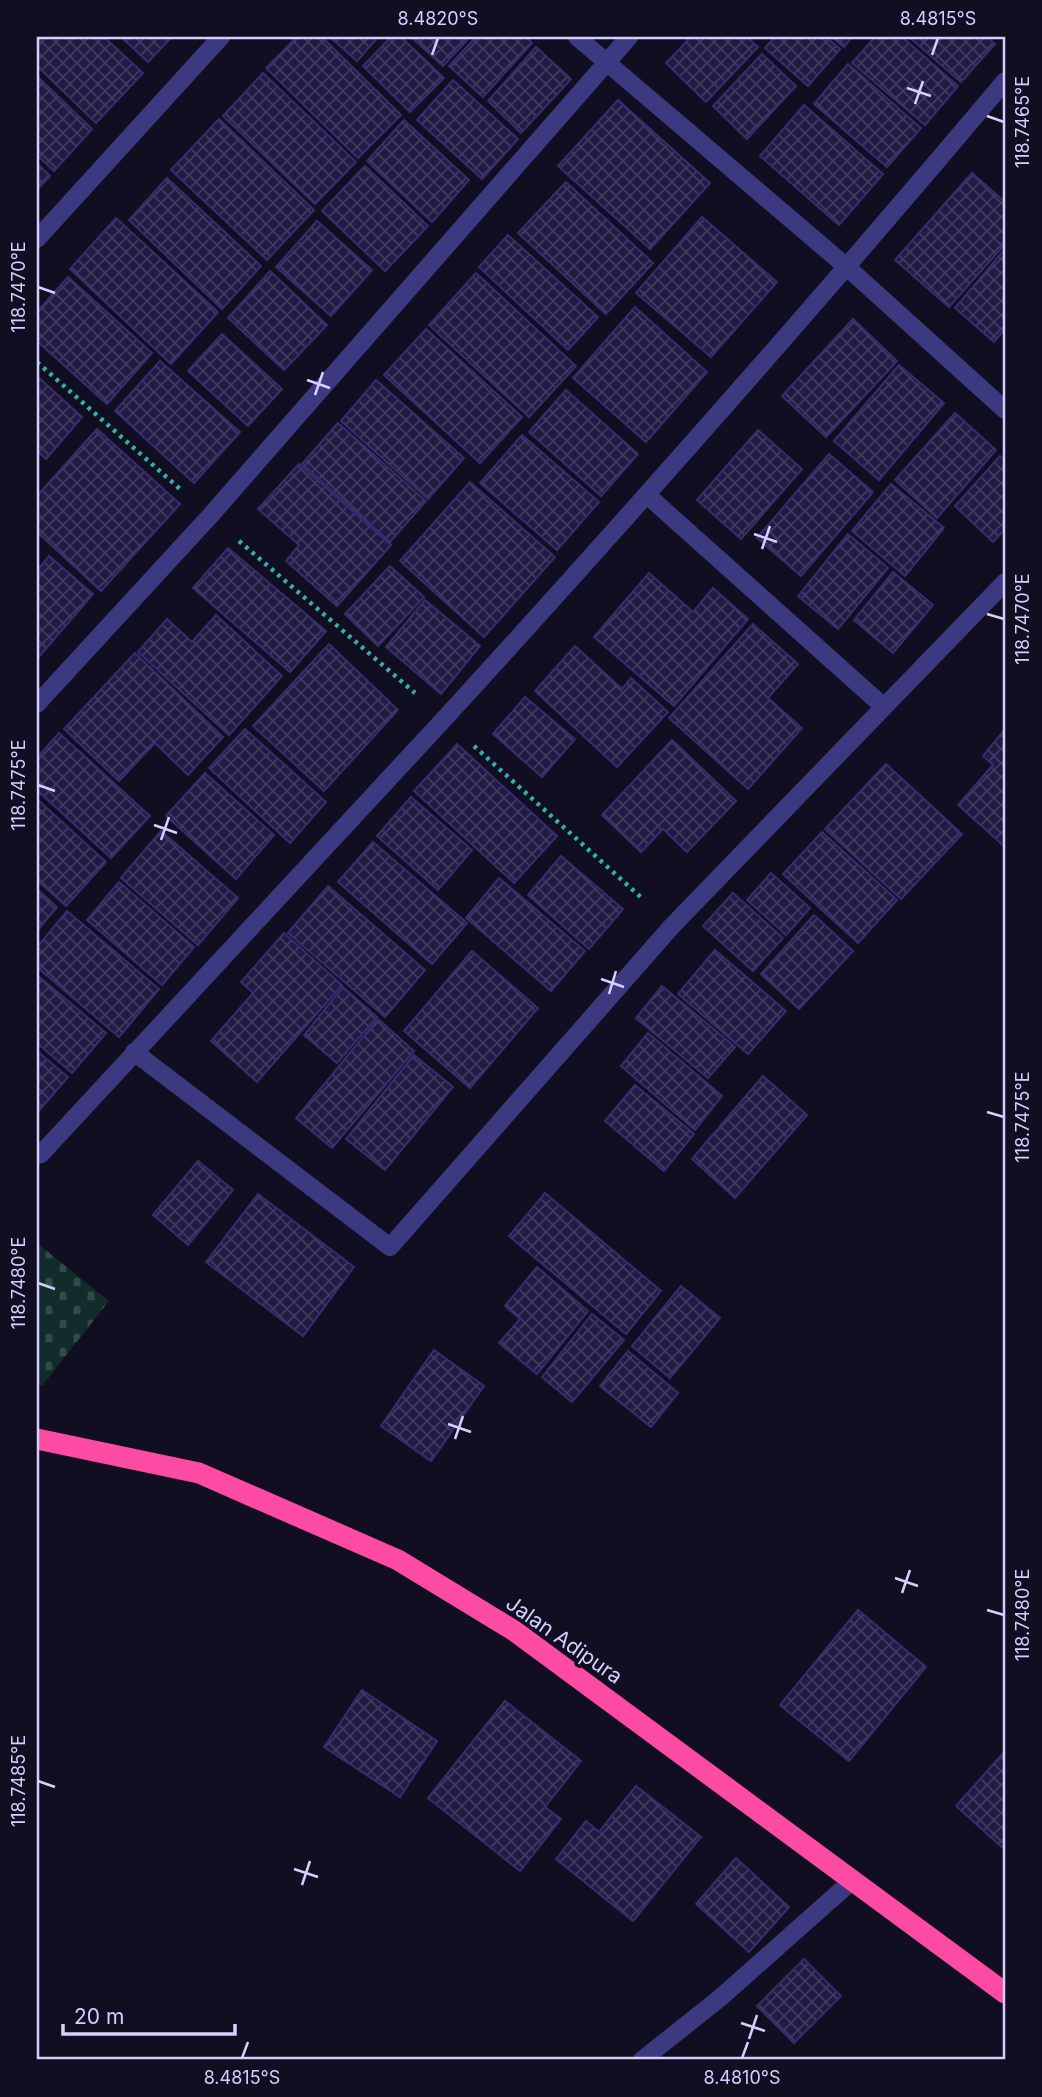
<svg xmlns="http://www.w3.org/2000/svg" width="1042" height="2097" font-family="Inter,sans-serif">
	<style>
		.cemetery { fill: url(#cemetery-stones) }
		.building { fill: url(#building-cross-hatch); stroke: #382c6e; stroke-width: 2 }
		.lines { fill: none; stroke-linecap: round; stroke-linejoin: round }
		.path { stroke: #2fb2a8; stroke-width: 4.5; stroke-dasharray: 3.5 5; stroke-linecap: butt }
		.street { stroke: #3b3980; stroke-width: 18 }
		.highway { stroke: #fd4ba3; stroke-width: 21 }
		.ticks { fill: none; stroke: #d4cffe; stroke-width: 2.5 }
		.labels { text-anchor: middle; stroke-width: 7; stroke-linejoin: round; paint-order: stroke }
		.street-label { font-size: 21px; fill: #d4cffe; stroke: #110e22 }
		.neatline { fill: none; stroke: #d4cffe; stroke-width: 2.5 }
		.ticks-label { font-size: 18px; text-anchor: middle; fill: #d4cffe }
	</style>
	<defs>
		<pattern id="cemetery-stones" width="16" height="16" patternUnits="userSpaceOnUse" patternTransform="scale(1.75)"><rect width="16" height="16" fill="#112c2a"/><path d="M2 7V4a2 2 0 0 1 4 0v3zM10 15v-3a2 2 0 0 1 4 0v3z" fill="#334a4a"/></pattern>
		<pattern id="building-cross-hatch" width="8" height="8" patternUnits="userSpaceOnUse" patternTransform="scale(1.75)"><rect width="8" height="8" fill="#221a43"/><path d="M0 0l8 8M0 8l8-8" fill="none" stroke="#413a5f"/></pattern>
	</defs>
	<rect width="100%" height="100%" fill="#110e22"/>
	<!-- cemetery -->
	<path class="cemetery" d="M37,1243L109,1301L42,1386L37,1385Z"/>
	<!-- building -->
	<g class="building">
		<path d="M37,37H104L143,73L96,123L37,66Z"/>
		<path d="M121,37H172L148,62Z"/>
		<path d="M297,37H322L401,115L358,158L266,68Z"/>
		<path d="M330,37H378L357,61Z"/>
		<path d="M391,37H401L444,78L410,112L363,66Z"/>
		<path d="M411,37H470L443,66Z"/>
		<path d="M476,37H526L532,43L483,97L449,66Z"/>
		<path d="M685,37H747L758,47L706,102L666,63L688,40Z"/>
		<path d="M775,37H826L840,49L808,86L765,48Z"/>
		<path d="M832,37H852L844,47Z"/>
		<path d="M875,37H902L958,86L925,125L852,63Z"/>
		<path d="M909,37H987L995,44L961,82Z"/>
		<path d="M536,47L571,79L521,133L488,101Z"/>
		<path d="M762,54L796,86L747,139L713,106Z"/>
		<path d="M848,64L921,128L887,167L814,104Z"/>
		<path d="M263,73L356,162L315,204L223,116Z"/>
		<path d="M37,76L92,129L54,171L37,155Z"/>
		<path d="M453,80L518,139L482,179L417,120Z"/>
		<path d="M618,100L710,183L650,249L558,166Z"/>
		<path d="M804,105L883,174L839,225L760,156Z"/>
		<path d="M219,119L314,210L267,260L171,170Z"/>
		<path d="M404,120L469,180L432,222L367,161Z"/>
		<path d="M37,163L50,176L37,190Z"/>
		<path d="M365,166L428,226L385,271L322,211Z"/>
		<path d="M972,173L1005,202V244L949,307L895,260Z"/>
		<path d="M167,178L261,266L222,309L129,220Z"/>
		<path d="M566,182L653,263L606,314L518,233Z"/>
		<path d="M702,217L777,282L711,357L636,293Z"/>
		<path d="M116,218L218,312L171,364L70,269Z"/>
		<path d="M317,221L372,270L331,316L276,267Z"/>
		<path d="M508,235L598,317L568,350L479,267Z"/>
		<path d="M1005,249V329L994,342L955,308Z"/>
		<path d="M270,271L327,325L284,370L228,318Z"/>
		<path d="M476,273L576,366L529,417L429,325Z"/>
		<path d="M68,277L152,353L107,404L37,341V312Z"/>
		<path d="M635,307L707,372L646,442L573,378Z"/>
		<path d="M853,319L897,361L826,437L782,396Z"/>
		<path d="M426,329L522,417L480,463L384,375Z"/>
		<path d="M222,334L282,389L248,426L188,371Z"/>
		<path d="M160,361L240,432L194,483L115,411Z"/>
		<path d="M899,365L944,403L879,480L834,441Z"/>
		<path d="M37,376L82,417L46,459L37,451Z"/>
		<path d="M376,380L464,458L428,499L341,421Z"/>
		<path d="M566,390L638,454L601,496L529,432Z"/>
		<path d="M955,413L996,450L937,518L895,480Z"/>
		<path d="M338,423L426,501L390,542L302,464Z"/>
		<path d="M97,429L180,504L101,591L37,532V496Z"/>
		<path d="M758,430L802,469L741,539L697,500Z"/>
		<path d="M522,435L599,502L557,550L480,483Z"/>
		<path d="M829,454L873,492L801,576L757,538Z"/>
		<path d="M1000,456L1005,461V529L993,542L955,506Z"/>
		<path d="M299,464L391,545L337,606L286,561L299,545L258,509Z"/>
		<path d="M470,482L555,557L484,637L400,561Z"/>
		<path d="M891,484L944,528L905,576L852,531Z"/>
		<path d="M848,534L888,568L838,629L798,596Z"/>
		<path d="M228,548L326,631L290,672L193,588Z"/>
		<path d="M49,556L93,594L37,659V571Z"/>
		<path d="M390,566L424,597L378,646L345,614Z"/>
		<path d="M893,572L933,605L893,653L854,620Z"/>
		<path d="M649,573L693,612L713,588L748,619L674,706L594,637Z"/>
		<path d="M425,600L480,646L441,694L386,647Z"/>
		<path d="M216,615L282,676L229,735L138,652L167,619L192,642Z"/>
		<path d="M753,624L798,664L768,698L802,728L748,789L669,718Z"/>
		<path d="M329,644L398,710L324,791L253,726Z"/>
		<path d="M575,646L622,689L631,678L668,712L617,767L535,691Z"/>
		<path d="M135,653L223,737L188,775L155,743L119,781L64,729Z"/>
		<path d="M525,697L575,739L542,777L493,734Z"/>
		<path d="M245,729L326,802L290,843L209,768Z"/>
		<path d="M1005,729V847L958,805L993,765L983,756Z"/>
		<path d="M59,733L150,816L111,858L37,790V758Z"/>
		<path d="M672,740L736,801L687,852L663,829L641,852L602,815Z"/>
		<path d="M457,744L557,836L514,883L414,791Z"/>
		<path d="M886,764L962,834L901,899L825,829Z"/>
		<path d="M205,773L274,835L236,879L166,816Z"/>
		<path d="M411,797L472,850L438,890L377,836Z"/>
		<path d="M37,799L106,862L66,906L37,880Z"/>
		<path d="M161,831L238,898L198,945L121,878Z"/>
		<path d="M822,832L897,900L858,943L783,874Z"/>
		<path d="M373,842L467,923L432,964L338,882Z"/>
		<path d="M561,856L623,909L589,949L528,895Z"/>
		<path d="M771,873L810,908L786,935L747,900Z"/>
		<path d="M499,878L585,951L551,991L466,918Z"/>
		<path d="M119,882L194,947L162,985L87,920Z"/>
		<path d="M328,886L425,970L385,1017L288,933Z"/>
		<path d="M37,889L57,907L37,931Z"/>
		<path d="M733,893L783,938L753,971L703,926Z"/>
		<path d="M67,911L159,989L119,1037L37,967V947Z"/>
		<path d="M814,915L853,951L799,1009L761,974Z"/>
		<path d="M284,933L342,985L257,1082L211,1041L253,993L241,982Z"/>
		<path d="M715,950L786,1011L748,1054L678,994Z"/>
		<path d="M472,951L538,1008L470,1088L404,1031Z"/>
		<path d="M37,975L106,1033L72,1073L37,1043Z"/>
		<path d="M662,986L735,1047L708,1078L636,1018Z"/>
		<path d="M343,987L377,1017L337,1063L304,1035Z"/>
		<path d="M378,1019L414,1051L332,1148L296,1118Z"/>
		<path d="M648,1033L722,1096L695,1130L621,1066Z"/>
		<path d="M37,1051L68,1077L37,1113Z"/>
		<path d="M414,1055L453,1087L385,1170L346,1139Z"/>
		<path d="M763,1076L807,1115L735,1198L692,1159Z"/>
		<path d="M635,1085L694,1134L664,1171L605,1121Z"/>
		<path d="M198,1161L233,1190L188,1245L153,1215Z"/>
		<path d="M545,1193L661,1291L626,1334L509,1236Z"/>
		<path d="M258,1194L354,1267L303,1336L206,1262Z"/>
		<path d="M537,1267L588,1311L537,1374L499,1343L520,1319L505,1306Z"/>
		<path d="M681,1286L720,1318L670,1378L632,1346Z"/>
		<path d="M592,1314L624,1340L572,1402L542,1377Z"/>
		<path d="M434,1350L484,1386L431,1461L381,1426Z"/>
		<path d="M628,1351L678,1393L651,1427L600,1386Z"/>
		<path d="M858,1610L926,1667L849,1761L780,1705Z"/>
		<path d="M362,1690L437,1741L400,1797L324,1747Z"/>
		<path d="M505,1701L581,1761L545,1807L561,1819L520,1871L428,1798Z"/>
		<path d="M1005,1751V1850L956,1806Z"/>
		<path d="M636,1786L701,1837L633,1921L556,1859L586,1821L599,1832Z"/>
		<path d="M736,1858L789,1907L749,1952L696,1904Z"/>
		<path d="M804,1959L841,1996L794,2043L757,2006Z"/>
	</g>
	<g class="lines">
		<!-- path -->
		<g class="path">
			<path d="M37,362L180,489"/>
			<path d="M239,541L415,693"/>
			<path d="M474,746L644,900"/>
		</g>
		<!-- street -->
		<g class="street">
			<path d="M577,37L848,268L1005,410"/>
			<path d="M37,239L221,37"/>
			<path d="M647,495L884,707"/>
			<path d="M37,704L210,516L629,37"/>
			<path d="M134,1052L390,1247L672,926L1005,582"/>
			<path d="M37,1155L41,1154C175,1008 311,864 445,718C636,509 823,297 1005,81"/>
			<path d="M642,2060L720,1998L853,1880"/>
		</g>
		<!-- highway -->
		<path class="highway" d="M37,1439L199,1473L398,1560L513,1630L1005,1993"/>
	</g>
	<!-- ticks -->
	<path class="ticks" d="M432,55L438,38M932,55L938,38M907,88L931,96M915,104L923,81M987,116L1004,122M38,287L55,293M307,380L330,388M315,395L323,372M754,534L777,542M762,549L770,526M987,614L1004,619M38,785L55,791M154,825L177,833M161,840L169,817M601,979L624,987M609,994L616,971M987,1112L1004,1117M38,1283L55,1289M448,1424L471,1432M455,1439L463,1416M895,1578L918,1586M902,1593L910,1570M987,1610L1004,1615M38,1781L55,1787M294,1869L318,1877M302,1885L310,1861M741,2023L765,2031M749,2039L757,2015M242,2058L248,2042M742,2058L748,2042"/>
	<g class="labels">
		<!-- street labels -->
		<g class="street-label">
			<text transform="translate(564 1640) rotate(35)" y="7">Jalan Adipura</text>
		</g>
	</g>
	<!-- border -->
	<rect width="1042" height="2097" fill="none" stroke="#110e22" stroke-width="77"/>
	<!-- scale -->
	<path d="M63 2024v10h172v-10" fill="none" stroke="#d4cffe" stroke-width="3.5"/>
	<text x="74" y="2024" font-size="21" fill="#d4cffe" stroke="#110e22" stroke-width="5" paint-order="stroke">20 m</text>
	<rect x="38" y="38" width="966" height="2020" class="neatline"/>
	<g class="ticks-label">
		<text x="438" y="25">8.4820°S</text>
		<text x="938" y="25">8.4815°S</text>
		<text transform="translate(1023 122) rotate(-90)" y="6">118.7465°E</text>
		<text transform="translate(19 287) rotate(-90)" y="6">118.7470°E</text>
		<text transform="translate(1023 619) rotate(-90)" y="6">118.7470°E</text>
		<text transform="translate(19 785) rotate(-90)" y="6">118.7475°E</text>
		<text transform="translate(1023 1117) rotate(-90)" y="6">118.7475°E</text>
		<text transform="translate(19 1283) rotate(-90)" y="6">118.7480°E</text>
		<text transform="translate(1023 1615) rotate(-90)" y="6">118.7480°E</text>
		<text transform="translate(19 1781) rotate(-90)" y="6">118.7485°E</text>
		<text x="242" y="2084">8.4815°S</text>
		<text x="742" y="2084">8.4810°S</text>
	</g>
</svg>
